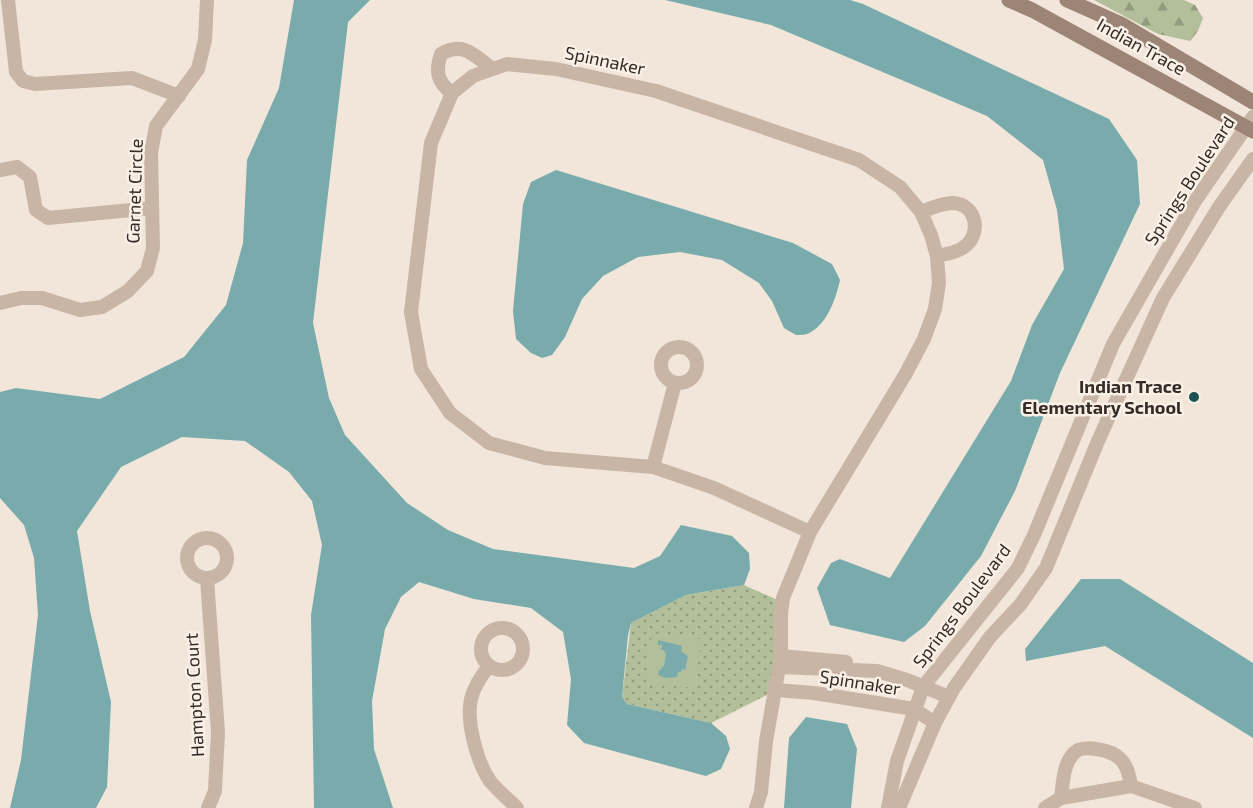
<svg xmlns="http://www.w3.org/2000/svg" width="1253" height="808" font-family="'Exo 2',sans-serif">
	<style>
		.grass { fill: url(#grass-dots) }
		.forest { fill: url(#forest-firs) }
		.pitch { fill: #b3bf9a }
		.water { fill: #79abad }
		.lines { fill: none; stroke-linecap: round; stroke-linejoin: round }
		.street { stroke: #c8b5a6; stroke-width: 14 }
		.secondary { stroke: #9c8477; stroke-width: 15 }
		.poi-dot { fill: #1d5255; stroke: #f9f0e6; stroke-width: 2 }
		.labels { text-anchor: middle; stroke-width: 5; stroke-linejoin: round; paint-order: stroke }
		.street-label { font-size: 18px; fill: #352b27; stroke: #f9f0e6 }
		.poi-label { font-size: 18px; font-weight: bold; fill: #352b27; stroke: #f9f0e6; text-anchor: end }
	</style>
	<defs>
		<pattern id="grass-dots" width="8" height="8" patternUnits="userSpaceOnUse" patternTransform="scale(1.5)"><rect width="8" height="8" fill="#b3bf9a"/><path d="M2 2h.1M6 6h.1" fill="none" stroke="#929b7e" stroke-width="1.8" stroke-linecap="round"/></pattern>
		<pattern id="forest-firs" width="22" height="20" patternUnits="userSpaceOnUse" patternTransform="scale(1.5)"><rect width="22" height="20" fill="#b3bf9a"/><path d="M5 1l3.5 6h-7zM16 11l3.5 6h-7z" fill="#929b7e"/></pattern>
	</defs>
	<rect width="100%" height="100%" fill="#f1e6d9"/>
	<!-- grass -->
	<path class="grass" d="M744,585L780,601L771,693L711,723L627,704L622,697L631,623L686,595Z"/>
	<!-- forest -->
	<path class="forest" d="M1094,0H1184L1195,5L1203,18L1198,31L1190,41L1158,34Z"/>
	<!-- pitch -->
	<path class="pitch" d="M652,633L701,639L695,688L646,683Z"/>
	<!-- water -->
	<g class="water">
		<path d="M294,0H370L348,22L313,323L329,398L345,435L407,503L448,530L493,549L634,568L660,556L681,525L732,536L749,553L750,569L744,585L686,595L631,623L628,635L622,697L627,704L711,723L726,736L730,749L721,769L706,776L584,743L567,725L571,679L563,632L531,608L474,599L419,582L401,597L385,629L372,701L374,749L393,808H314L311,615L322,545L312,501L289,472L245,441L182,437L121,467L77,531L90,611L111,702L107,787L96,808H10L21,760L38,615L34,558L24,525L0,498V392L16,388L100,399L184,357L226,305L243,243L247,160L279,88Z"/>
		<path d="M665,0H850L863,4L1109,119L1137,160L1140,204L1060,373L1015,491L981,556L925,626L904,642L830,625L817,588L831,563L840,559L890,578L1011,381L1032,325L1064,269L1057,210L1043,160L987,116L771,25Z"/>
		<path d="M556,170L793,243L832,264L840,280C836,298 828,322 811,332C807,335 801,335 796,335L784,328L772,301L759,283L722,260L680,252L638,257L603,276L582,299L565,337L552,355L542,358L531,353L516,339L513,311L523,204L531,182Z"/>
		<path d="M1081,579H1120L1253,663V738L1105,646L1026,661L1025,649Z"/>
		<path d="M658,640L682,646L681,651L688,656L685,670L682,669L681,672H678L677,677L665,678L658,675L659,670H661L662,667L664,666L666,654L664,650H661L662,645H658Z"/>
		<path d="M806,717L847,724L857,749L851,808H784L789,738Z"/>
	</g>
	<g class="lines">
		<!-- street -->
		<g class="street">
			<path d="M8,0L16,72L23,81L35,84L132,78L179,96"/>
			<path d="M452,93C437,82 435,71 441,54C463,41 474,55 491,68"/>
			<path d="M0,170L17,167L30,177L36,210L48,218L152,208"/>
			<path d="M921,212C931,208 942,203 953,203C977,204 982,235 964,247C956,253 946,254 937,256"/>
			<path d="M0,303L21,298H42L80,310L102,307L128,291L147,271L153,248L151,153L156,126L198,69L205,40L207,0"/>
			<circle cx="679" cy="365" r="18"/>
			<path d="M653,467L675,383"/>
			<circle cx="207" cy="558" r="20"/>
			<path d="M207,579L218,732L215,791L208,808"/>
			<circle cx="502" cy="649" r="21"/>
			<path d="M781,656L846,662"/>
			<path d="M489,666C481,676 474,686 471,699C466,722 477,762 490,781C498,791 508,799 517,808"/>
			<path d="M779,667L877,671L907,680L949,697"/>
			<path d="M776,690L814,693L914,709L935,723"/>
			<path d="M1061,798C1063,783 1063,759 1078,750C1082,748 1092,748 1096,749C1120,752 1128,763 1131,786"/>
			<path d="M756,808L761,792L766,741L781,656V614L783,598L810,532L905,375L924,339L935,309L939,283L937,256L931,235L921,212L900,187L859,160L656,91L556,69L507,64L473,76L452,93L431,143L411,312L421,369L450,413L489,443L545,458L653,467L714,488L810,532"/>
			<path d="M888,808L897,761L923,687L1018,568L1034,535L1113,344L1195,201L1253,117"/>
			<path d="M899,808L935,723L954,688L990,637L1020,605L1046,568L1098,441L1163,298L1219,207L1253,159"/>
			<path d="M1045,808L1061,798L1131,786L1195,808"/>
		</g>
		<!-- secondary -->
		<g class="secondary">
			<path d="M1009,0L1032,10L1253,131"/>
			<path d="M1067,0L1121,24L1253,102"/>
		</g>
	</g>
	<!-- markers -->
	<circle class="poi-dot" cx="1194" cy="397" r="6"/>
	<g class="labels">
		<!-- street labels -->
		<g class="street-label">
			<text transform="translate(1141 47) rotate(29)" y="6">Indian Trace</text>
			<text transform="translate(605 61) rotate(12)" y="6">Spinnaker</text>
			<text transform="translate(1190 181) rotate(-57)" y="6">Springs Boulevard</text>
			<text transform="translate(135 191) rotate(-88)" y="6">Garnet Circle</text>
			<text transform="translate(962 606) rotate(-53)" y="6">Springs Boulevard</text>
			<text transform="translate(860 683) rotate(9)" y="6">Spinnaker</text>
			<text transform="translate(195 695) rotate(-93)" y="6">Hampton Court</text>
		</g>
		<!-- poi labels -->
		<g class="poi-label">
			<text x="1182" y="393">Indian Trace<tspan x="1182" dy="21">Elementary School</tspan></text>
		</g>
	</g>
</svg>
